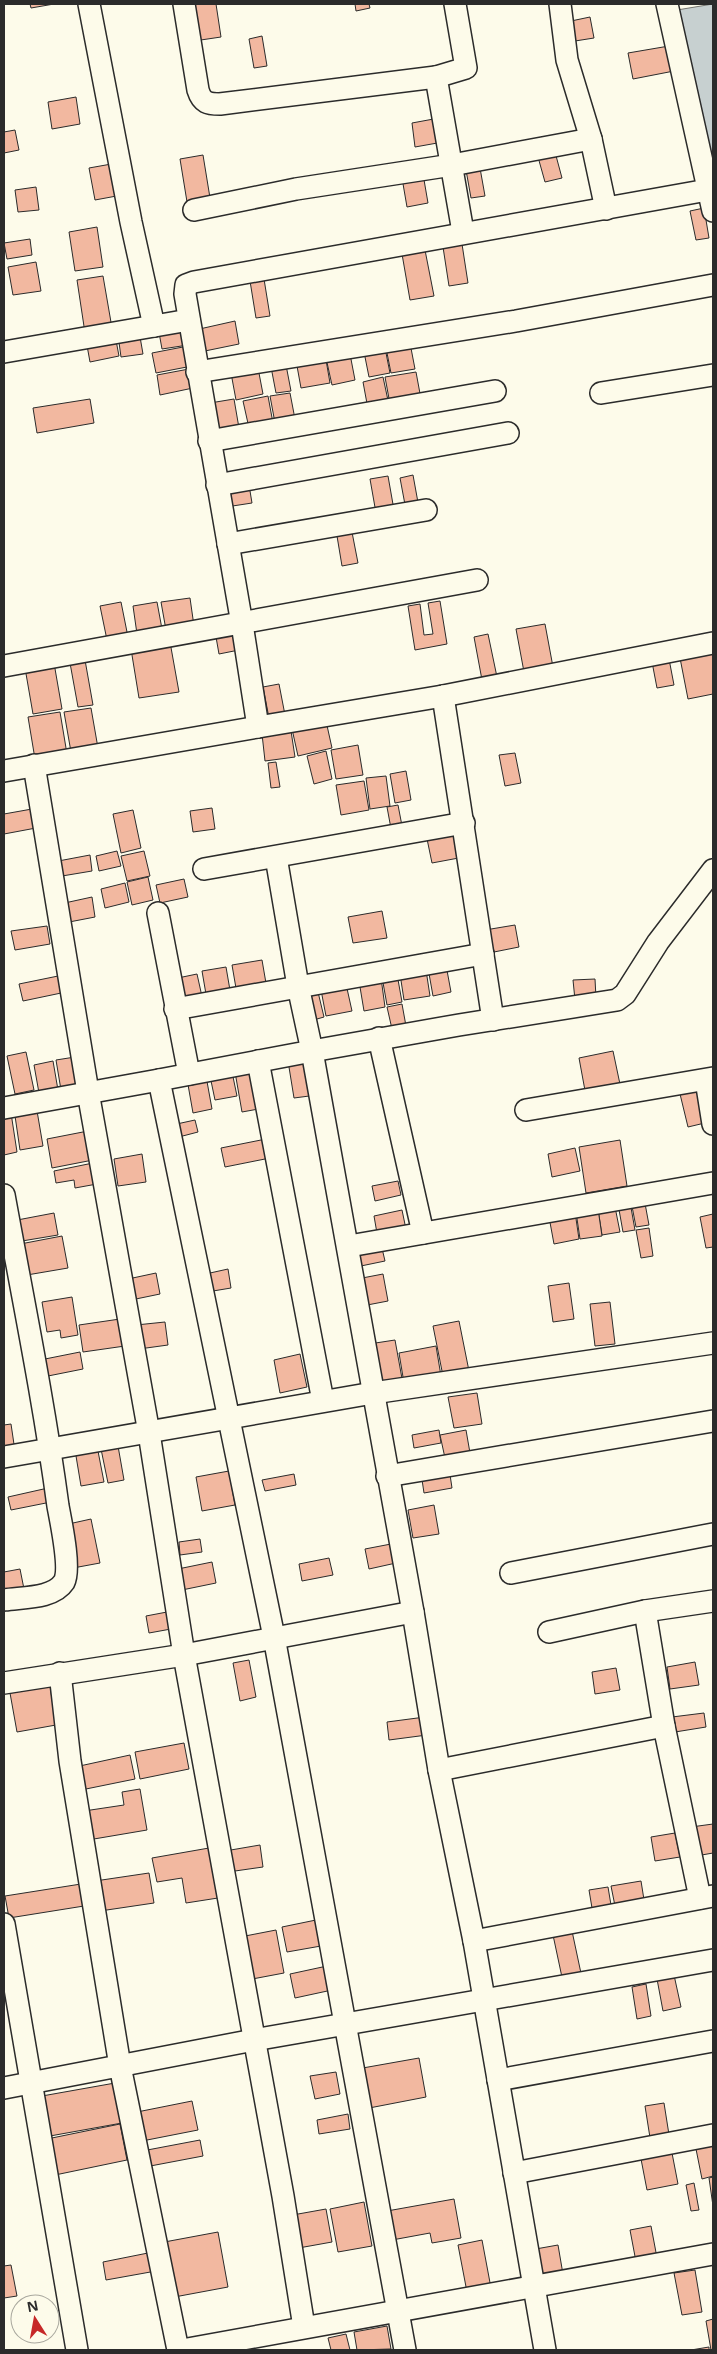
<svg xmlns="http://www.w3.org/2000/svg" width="717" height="2354" font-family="'Open Sans',sans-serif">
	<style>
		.water { fill: #c7d0d0; stroke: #74746e }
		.building { fill: #f2b8a0; stroke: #2b2b2b }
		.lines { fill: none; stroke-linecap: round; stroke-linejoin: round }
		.minor-casing { stroke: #2b2b2b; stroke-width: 24 }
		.minor { stroke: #fdfbea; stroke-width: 21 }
	</style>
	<rect width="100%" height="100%" fill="#fdfbea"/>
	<!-- water -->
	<path class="water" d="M713,4V174L677,10Z"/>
	<!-- building -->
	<g class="building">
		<path d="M30,4H54L31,8Z"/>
		<path d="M189,4H216L221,37L194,41Z"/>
		<path d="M355,4H369L370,8L356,11Z"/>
		<path d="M590,17L594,38L575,41L571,21Z"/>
		<path d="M262,36L267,66L254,68L249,39Z"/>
		<path d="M669,46L674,71L633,79L628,53Z"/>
		<path d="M76,97L80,124L52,129L48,102Z"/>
		<path d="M439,118L443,142L415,147L412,123Z"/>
		<path d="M15,130L19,150L4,153V132Z"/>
		<path d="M555,152L562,178L545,182L538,157Z"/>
		<path d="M203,155L211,204L188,208L180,159Z"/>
		<path d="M117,163L122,195L95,200L89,168Z"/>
		<path d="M480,168L485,196L471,198L466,170Z"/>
		<path d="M423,174L428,203L407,207L402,178Z"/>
		<path d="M36,187L39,210L18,212L15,190Z"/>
		<path d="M704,208L709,238L696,240L690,211Z"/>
		<path d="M97,227L103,267L75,271L69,232Z"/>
		<path d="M30,239L32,255L7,259L4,243Z"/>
		<path d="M462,244L468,283L449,286L443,247Z"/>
		<path d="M425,250L434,296L410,300L402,254Z"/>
		<path d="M36,262L41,291L13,295L8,267Z"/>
		<path d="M103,276L112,328L85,333L77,280Z"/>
		<path d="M264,279L270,316L256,318L250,281Z"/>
		<path d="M235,321L239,344L200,352L195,330Z"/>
		<path d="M185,323L188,345L162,349L158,327Z"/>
		<path d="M139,331L143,354L121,357L118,335Z"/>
		<path d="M115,335L119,356L90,362L86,340Z"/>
		<path d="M410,343L415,369L391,373L386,348Z"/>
		<path d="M188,346L192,366L156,373L152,353Z"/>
		<path d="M385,348L390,373L369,377L364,352Z"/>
		<path d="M350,354L355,380L332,385L326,358Z"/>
		<path d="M326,360L330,383L301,388L297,366Z"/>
		<path d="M286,365L291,391L276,393L271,367Z"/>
		<path d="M258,368L263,394L236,400L231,373Z"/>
		<path d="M189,369L193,388L160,395L157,375Z"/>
		<path d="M416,372L421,399L390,404L385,377Z"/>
		<path d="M383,377L389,405L368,409L363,382Z"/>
		<path d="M290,393L295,419L275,423L270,396Z"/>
		<path d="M268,396L273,423L249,428L243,401Z"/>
		<path d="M90,399L94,423L37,433L33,408Z"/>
		<path d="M234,399L239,428L215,432L210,403Z"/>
		<path d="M413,475L419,508L406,510L400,478Z"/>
		<path d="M388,476L394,510L376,513L370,479Z"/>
		<path d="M249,485L252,503L226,507L223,490Z"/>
		<path d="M351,527L358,563L342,566L336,530Z"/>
		<path d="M190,598L194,626L166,630L161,602Z"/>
		<path d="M440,601L447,644L415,650L408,606L420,604L424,635L433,634L428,603Z"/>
		<path d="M121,602L128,637L107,640L100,606Z"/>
		<path d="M157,602L162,629L137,634L133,606Z"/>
		<path d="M545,624L553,667L524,672L516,629Z"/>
		<path d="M237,634L239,650L219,654L216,637Z"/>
		<path d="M488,634L497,677L482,680L474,637Z"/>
		<path d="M170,642L179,692L139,698L131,649Z"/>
		<path d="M713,652V694L688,699L680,658Z"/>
		<path d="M669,659L674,685L657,688L652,662Z"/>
		<path d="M85,660L93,705L78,707L70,663Z"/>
		<path d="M54,663L62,709L33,714L25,668Z"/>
		<path d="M279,684L285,715L269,718L263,687Z"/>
		<path d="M91,708L98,748L71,752L64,712Z"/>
		<path d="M60,712L67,754L35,759L28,717Z"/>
		<path d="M326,721L332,748L298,756L292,729Z"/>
		<path d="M291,731L295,757L265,761L262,734Z"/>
		<path d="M358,745L363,775L336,779L331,750Z"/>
		<path d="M326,751L332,779L314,784L307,756Z"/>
		<path d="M515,753L521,783L505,786L499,755Z"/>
		<path d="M276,762L280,787L271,788L268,763Z"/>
		<path d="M406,771L411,800L395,803L390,774Z"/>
		<path d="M386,776L390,806L370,809L366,778Z"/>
		<path d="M364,781L369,810L341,815L336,785Z"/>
		<path d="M398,805L403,831L392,834L387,807Z"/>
		<path d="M212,808L215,829L193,832L190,811Z"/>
		<path d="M32,809L36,828L4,834V814Z"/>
		<path d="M133,810L141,848L121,853L113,814Z"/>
		<path d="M459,829L464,857L432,863L426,834Z"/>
		<path d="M117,851L121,866L99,871L96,856Z"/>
		<path d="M144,851L150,876L127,881L121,856Z"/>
		<path d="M90,855L92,871L56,877L53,862Z"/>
		<path d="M148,877L153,900L132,905L127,882Z"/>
		<path d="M184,879L188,897L160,903L156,885Z"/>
		<path d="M125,883L129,902L105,908L101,889Z"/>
		<path d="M92,897L95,917L64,923L60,904Z"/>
		<path d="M382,911L387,938L353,943L348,917Z"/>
		<path d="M515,925L519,947L489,953L485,930Z"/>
		<path d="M47,926L50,944L15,950L11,931Z"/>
		<path d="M262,960L267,989L237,994L232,965Z"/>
		<path d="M446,965L451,992L433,996L428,968Z"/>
		<path d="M226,967L231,996L207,1000L202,971Z"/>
		<path d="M426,970L430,996L404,1000L400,974Z"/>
		<path d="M197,974L203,1001L179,1006L173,979Z"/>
		<path d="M397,974L402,1002L387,1005L382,977Z"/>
		<path d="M63,975L66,992L23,1001L19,984Z"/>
		<path d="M381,978L385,1007L364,1011L359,981Z"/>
		<path d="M595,979L596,998L575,1000L573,980Z"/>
		<path d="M346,984L352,1011L326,1016L321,990Z"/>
		<path d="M318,992L324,1017L310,1021L304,996Z"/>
		<path d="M402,1004L406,1026L392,1029L387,1007Z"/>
		<path d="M613,1051L621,1089L586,1096L579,1058Z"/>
		<path d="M26,1052L34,1090L15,1094L7,1056Z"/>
		<path d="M75,1057L80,1087L61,1090L56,1060Z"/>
		<path d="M311,1057L317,1095L294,1098L288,1061Z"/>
		<path d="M53,1061L58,1090L39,1093L34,1065Z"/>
		<path d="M257,1068L264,1108L242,1112L235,1072Z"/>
		<path d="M232,1072L237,1096L215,1100L210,1076Z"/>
		<path d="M206,1076L212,1109L193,1113L187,1079Z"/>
		<path d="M701,1089L709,1122L688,1127L680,1094Z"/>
		<path d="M36,1105L43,1146L20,1150L14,1109Z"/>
		<path d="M11,1113L17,1152L4,1155V1114Z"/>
		<path d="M195,1120L198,1132L175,1138L172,1125Z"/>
		<path d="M88,1131L93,1160L52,1168L47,1139Z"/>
		<path d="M266,1139L270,1158L225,1167L221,1148Z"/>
		<path d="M620,1140L627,1186L586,1193L579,1147Z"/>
		<path d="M575,1148L580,1171L552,1177L548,1154Z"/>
		<path d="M142,1154L146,1182L118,1186L114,1159Z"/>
		<path d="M93,1163L97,1184L75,1188L74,1180L56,1183L54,1171Z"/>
		<path d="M398,1181L401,1195L375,1201L372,1186Z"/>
		<path d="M644,1198L649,1225L636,1227L631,1201Z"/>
		<path d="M630,1202L635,1230L623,1232L618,1204Z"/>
		<path d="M615,1207L620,1232L602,1235L598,1209Z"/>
		<path d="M598,1209L602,1236L580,1239L576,1212Z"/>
		<path d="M402,1210L407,1234L378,1239L374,1216Z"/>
		<path d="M575,1212L579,1239L554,1244L549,1217Z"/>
		<path d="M54,1213L58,1235L16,1242L12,1221Z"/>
		<path d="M713,1214V1247L706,1248L700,1217Z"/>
		<path d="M649,1228L653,1256L641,1258L636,1230Z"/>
		<path d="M62,1236L68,1268L21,1276L15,1245Z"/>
		<path d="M381,1244L385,1261L356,1267L353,1249Z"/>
		<path d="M228,1269L231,1288L213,1291L210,1273Z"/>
		<path d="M156,1273L160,1294L131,1300L128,1279Z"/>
		<path d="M383,1274L388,1301L362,1306L357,1279Z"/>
		<path d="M569,1283L574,1319L553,1322L548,1286Z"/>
		<path d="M72,1297L78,1335L61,1338L60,1330L47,1332L42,1302Z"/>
		<path d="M610,1302L615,1344L595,1346L590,1304Z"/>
		<path d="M120,1319L125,1346L83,1352L79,1325Z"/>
		<path d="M459,1321L469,1371L443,1376L433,1326Z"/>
		<path d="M165,1322L168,1345L139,1349L136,1325Z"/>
		<path d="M395,1340L403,1384L377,1389L369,1344Z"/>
		<path d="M436,1346L441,1376L404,1383L399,1353Z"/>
		<path d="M80,1352L83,1369L38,1378L35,1361Z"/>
		<path d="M300,1354L307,1387L280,1393L274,1360Z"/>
		<path d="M477,1393L482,1424L454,1428L448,1397Z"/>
		<path d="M11,1424L15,1451L4,1454V1425Z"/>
		<path d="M439,1430L441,1443L414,1448L412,1435Z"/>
		<path d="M466,1430L470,1453L445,1458L440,1435Z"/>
		<path d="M97,1446L104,1482L81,1486L75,1450Z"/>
		<path d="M118,1446L124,1480L108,1483L101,1449Z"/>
		<path d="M449,1468L452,1488L424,1493L421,1473Z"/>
		<path d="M229,1471L235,1505L202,1511L196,1477Z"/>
		<path d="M294,1474L296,1485L265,1491L262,1480Z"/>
		<path d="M48,1488L51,1502L11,1510L8,1497Z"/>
		<path d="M434,1505L439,1534L413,1538L408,1510Z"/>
		<path d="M91,1519L100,1563L73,1568L64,1525Z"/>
		<path d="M200,1539L202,1552L180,1555L179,1542Z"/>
		<path d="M391,1544L396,1563L369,1569L365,1549Z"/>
		<path d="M329,1558L333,1575L302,1581L299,1564Z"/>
		<path d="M212,1562L216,1583L177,1591L173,1570Z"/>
		<path d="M20,1569L25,1594L4,1598V1572Z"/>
		<path d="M167,1612L171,1629L149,1633L146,1616Z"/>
		<path d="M249,1660L256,1697L240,1701L233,1663Z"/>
		<path d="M695,1662L699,1685L670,1689L667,1667Z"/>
		<path d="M616,1668L620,1690L595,1694L592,1672Z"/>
		<path d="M50,1686L56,1725L17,1732L10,1693Z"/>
		<path d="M704,1713L706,1727L675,1732L672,1717Z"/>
		<path d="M425,1717L427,1735L389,1740L387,1722Z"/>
		<path d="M184,1743L189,1769L140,1779L135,1752Z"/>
		<path d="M130,1755L135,1779L81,1790L75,1767Z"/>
		<path d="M140,1789L147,1830L88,1840L84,1811L124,1805L122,1792Z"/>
		<path d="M713,1824V1853L696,1856L691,1827Z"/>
		<path d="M675,1833L680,1857L655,1861L651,1837Z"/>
		<path d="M260,1845L263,1867L228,1872L225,1851Z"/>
		<path d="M209,1848L218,1898L186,1903L182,1878L157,1882L152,1858Z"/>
		<path d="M149,1873L154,1903L100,1911L95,1881Z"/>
		<path d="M641,1881L645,1906L616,1911L611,1886Z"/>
		<path d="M81,1884L84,1906L9,1918L5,1896Z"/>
		<path d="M608,1887L612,1911L593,1914L589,1890Z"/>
		<path d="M316,1920L321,1946L287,1952L282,1927Z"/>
		<path d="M276,1930L284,1973L247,1980L240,1937Z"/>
		<path d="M572,1931L582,1978L563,1982L553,1935Z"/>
		<path d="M327,1966L332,1990L295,1998L290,1974Z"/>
		<path d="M674,1975L681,2007L663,2011L657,1979Z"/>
		<path d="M646,1984L651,2016L637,2019L632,1987Z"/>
		<path d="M419,2058L426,2097L364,2109L357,2069Z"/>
		<path d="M336,2072L340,2094L315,2099L310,2076Z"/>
		<path d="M115,2083L122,2123L50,2136L42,2096Z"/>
		<path d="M192,2101L198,2130L142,2141L137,2112Z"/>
		<path d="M664,2103L670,2141L651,2144L645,2106Z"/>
		<path d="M348,2114L350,2129L319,2134L317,2120Z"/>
		<path d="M120,2124L127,2160L55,2175L47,2139Z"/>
		<path d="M200,2140L203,2156L145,2167L142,2151Z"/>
		<path d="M713,2146V2176L702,2179L696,2149Z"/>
		<path d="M672,2153L678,2184L647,2190L641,2159Z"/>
		<path d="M713,2177V2206L709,2178Z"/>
		<path d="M694,2183L699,2210L691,2211L686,2185Z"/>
		<path d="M454,2199L461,2238L432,2243L430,2233L392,2240L387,2211Z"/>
		<path d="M364,2202L372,2246L338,2252L330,2209Z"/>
		<path d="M326,2209L332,2242L293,2249L287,2216Z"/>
		<path d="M651,2226L658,2263L637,2267L630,2230Z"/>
		<path d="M218,2232L228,2287L169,2298L159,2243Z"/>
		<path d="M482,2240L491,2288L467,2292L458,2245Z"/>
		<path d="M558,2245L564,2280L536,2285L530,2250Z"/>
		<path d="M153,2252L156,2271L106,2280L103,2262Z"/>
		<path d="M11,2265L17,2296L4,2298V2266Z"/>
		<path d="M695,2270L702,2312L682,2315L674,2273Z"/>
		<path d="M713,2319V2350H711L706,2321Z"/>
		<path d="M387,2326L391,2349L357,2350L354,2332Z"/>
		<path d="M346,2334L350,2350H331L328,2338Z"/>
		<path d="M709,2347V2350H691Z"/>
	</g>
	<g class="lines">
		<!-- minor casing -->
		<g class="minor-casing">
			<g id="minor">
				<path d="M89,4L131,222L154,326"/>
				<path d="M184,4L198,90C202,103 208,104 220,104L436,77"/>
				<path d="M455,4L466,68L436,77L463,232"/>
				<path d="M560,4L567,60L591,139L606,209"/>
				<path d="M667,4L713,211"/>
				<path d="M713,189L194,282L186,285L185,294L242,624L258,727L443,696L713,643"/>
				<path d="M194,210L296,189L452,165L591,139"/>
				<path d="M4,352L189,320"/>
				<path d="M197,372L516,321L713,285"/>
				<path d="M601,393L713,375"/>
				<path d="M209,441L495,391"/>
				<path d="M217,485L508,433"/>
				<path d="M228,544L426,510"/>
				<path d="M4,666L477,580"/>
				<path d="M443,696L493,1020"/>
				<path d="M34,765L88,1092L149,1433L184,1655L283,2196L304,2327"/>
				<path d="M4,771L258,727"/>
				<path d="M276,857L298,986L312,1051L159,1080L274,1637L405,2350"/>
				<path d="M204,869L464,823"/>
				<path d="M158,913L189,1074"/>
				<path d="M175,1009L483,954"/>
				<path d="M379,1038L423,1233"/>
				<path d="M258,1061L323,1401"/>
				<path d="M706,1080L713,1124"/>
				<path d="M4,1108L159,1080"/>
				<path d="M526,1110L713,1078"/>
				<path d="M4,1195C23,1299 44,1402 58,1506C61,1522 71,1569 64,1582C53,1599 22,1597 4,1600"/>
				<path d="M349,1246L713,1183"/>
				<path d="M4,1457L373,1393L713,1343"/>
				<path d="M387,1476L713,1421"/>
				<path d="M511,1573L713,1534"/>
				<path d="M645,1611L664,1726L700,1898"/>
				<path d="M549,1632L645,1611L713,1601"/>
				<path d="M60,1673L70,1761L120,2066L178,2350"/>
				<path d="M4,1683L184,1655L413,1612"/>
				<path d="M439,1770L664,1726"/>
				<path d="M4,1924L77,2350"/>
				<path d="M474,1941L713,1896"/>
				<path d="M498,2080L713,2041"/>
				<path d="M4,2088L254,2040L713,1960"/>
				<path d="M514,2173L713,2135"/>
				<path d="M182,2350L713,2254"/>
				<path d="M545,2350L474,1941L439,1770L413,1612L312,1051L459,1025L617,1000L625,994L658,942L713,870"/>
			</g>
		</g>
		<!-- minor -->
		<use href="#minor" class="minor"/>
	</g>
	<!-- border -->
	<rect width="717" height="2354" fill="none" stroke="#2b2b2b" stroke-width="10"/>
	<!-- north arrow -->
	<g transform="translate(35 2319) rotate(349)"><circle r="24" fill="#fdfbea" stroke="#a9a89e"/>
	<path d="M0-4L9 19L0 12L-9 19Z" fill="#c62828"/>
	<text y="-8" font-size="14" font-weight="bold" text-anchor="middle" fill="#2b2b2b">N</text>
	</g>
</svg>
